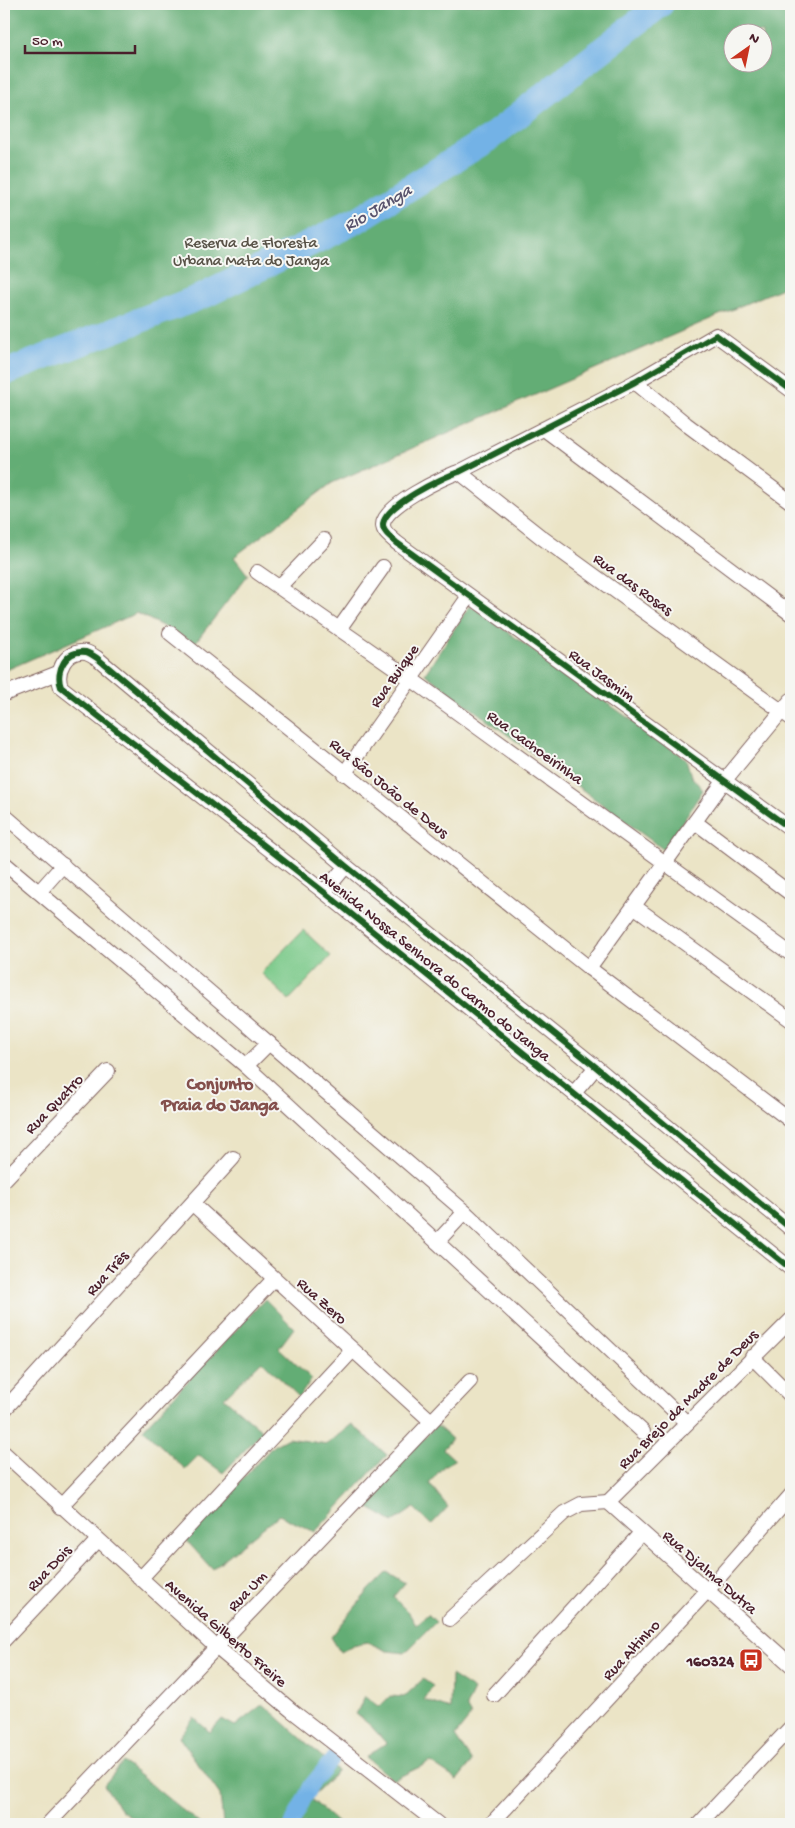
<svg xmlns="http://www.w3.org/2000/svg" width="795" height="1828" font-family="'Gochi Hand',sans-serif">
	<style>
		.green { fill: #7ac989; stroke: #62745a }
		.forest { fill: #63ad75; stroke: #566650; fill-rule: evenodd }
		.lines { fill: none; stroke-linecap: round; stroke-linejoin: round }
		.canal { stroke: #73b2e6; stroke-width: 15 }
		.river { stroke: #73b2e6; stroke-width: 26 }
		.street-casing { stroke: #826461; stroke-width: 16 }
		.street { stroke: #fff; stroke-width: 14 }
		.cycleway-casing { stroke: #f6f6f2; stroke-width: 9 }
		.cycleway { stroke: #1b5e20; stroke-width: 6 }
		.labels { text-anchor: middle; stroke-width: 4; stroke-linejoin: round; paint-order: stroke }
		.park-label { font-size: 16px; fill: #585247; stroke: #f6f6f2 }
		.street-label { font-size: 16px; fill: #4a1f2b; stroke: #f6f6f2 }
		.poi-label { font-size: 16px; font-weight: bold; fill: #4a1f2b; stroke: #f6f6f2; text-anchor: end }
		.water-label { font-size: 18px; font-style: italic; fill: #58526c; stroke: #f6f6f2 }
		.neighbourhood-label { font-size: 18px; font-weight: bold; fill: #844f4c; stroke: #f6f6f2 }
	</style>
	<rect width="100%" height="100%" fill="#f6f6f2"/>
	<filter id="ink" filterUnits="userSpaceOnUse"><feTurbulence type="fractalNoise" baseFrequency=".02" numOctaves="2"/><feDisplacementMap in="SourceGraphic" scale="10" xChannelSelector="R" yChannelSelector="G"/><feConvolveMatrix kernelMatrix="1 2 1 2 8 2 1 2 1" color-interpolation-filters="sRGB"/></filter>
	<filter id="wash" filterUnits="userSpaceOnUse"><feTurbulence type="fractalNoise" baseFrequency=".0096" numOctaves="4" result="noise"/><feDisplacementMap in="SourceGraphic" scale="20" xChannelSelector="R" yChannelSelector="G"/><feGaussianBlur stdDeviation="1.12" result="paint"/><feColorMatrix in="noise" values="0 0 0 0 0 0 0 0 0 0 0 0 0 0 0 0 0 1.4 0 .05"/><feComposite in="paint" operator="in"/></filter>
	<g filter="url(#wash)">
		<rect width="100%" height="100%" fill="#ebe4c6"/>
		<!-- green -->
		<path class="green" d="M303,930L331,956L289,1000L261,973Z"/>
		<!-- forest -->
		<g class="forest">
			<path d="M4,4H791V284L332,483L234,557L248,575L195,643L137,613L4,671ZM732,32H762V62H732Z"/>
			<path d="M470,605L686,759L691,776L703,790L664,850L425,674Z"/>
			<path d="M265,1299L294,1328L279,1348L312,1379L299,1397L262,1361L224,1398L263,1431L223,1473L199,1455L185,1469L143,1429Z"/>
			<path d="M352,1424L387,1455L315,1532L279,1515L212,1569L186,1540L273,1446L288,1438L327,1444Z"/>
			<path d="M436,1425L452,1439L443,1449L455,1460L444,1466L429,1483L448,1507L431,1525L414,1508L393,1522L362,1504Z"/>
			<path d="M387,1572L405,1583L393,1597L409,1613L416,1625L428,1614L436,1622L405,1653L387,1651L367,1642L353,1645L340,1652L331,1637L369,1590Z"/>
			<path d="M451,1675L474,1690L466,1707L471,1716L455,1736L472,1762L457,1780L430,1762L393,1780L365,1757L386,1743L371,1726L356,1714L365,1696L379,1707L390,1696L404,1697L423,1679L433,1686L424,1700L450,1709Z"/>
			<path d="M263,1704L338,1771L310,1798L339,1824H223L220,1795L179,1737L194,1718L210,1732L222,1719L235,1726Z"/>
			<path d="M123,1762L200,1824H141L121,1810L104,1785Z"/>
		</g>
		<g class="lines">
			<!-- canal -->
			<path class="canal" d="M292,1824L311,1785L335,1756"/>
			<!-- river -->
			<path class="river" d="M4,373L205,295L356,221L488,139L661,4"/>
		</g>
	</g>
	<g filter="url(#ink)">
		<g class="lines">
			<!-- street casing -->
			<g class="street-casing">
				<g id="street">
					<path d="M635,382L686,424L791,502"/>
					<path d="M791,390L716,335L635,382L459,472C443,477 383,506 383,525C383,533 392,538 397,543L791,829"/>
					<path d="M544,429L791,614"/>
					<path d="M459,472L541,537L791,718"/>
					<path d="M257,572L411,679L791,954"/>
					<path d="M279,587L324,540"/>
					<path d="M339,629L383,567"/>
					<path d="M170,633L589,968L791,1121"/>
					<path d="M4,694L58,673"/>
					<path d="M344,774L469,596"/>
					<path d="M4,815L465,1212L687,1423"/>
					<path d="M695,822L791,894"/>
					<path d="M4,863L246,1066L643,1432"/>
					<path d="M39,892L63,865"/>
					<path d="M324,892L346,866"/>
					<path d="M635,907L791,1020"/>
					<path d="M589,968L725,780L791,700"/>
					<path d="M246,1066L269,1043"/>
					<path d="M574,1093L596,1067"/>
					<path d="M4,1180L108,1071"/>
					<path d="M193,1204L431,1421"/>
					<path d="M791,1229L596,1067L346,866L97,658C94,656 89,653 86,652C66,649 55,671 61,687L324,892L791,1269"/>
					<path d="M437,1242L465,1212"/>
					<path d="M752,1357L791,1396"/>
					<path d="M4,1410L233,1158"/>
					<path d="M4,1453L216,1647L291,1710L438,1824"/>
					<path d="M608,1502L791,1320"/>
					<path d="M608,1502L791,1665"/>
					<path d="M60,1507L274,1279"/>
					<path d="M140,1579L352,1351"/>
					<path d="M450,1619L564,1513L581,1504L608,1502"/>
					<path d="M4,1640L98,1540"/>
					<path d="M494,1695L641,1533"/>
					<path d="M48,1824L470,1381"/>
					<path d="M491,1824L707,1591L791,1495"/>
					<path d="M699,1824L791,1727"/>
				</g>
			</g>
			<!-- street -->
			<use href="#street" class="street"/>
			<!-- cycleway casing -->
			<g class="cycleway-casing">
				<g id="cycleway">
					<path d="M791,390L716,335L635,382L459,472C443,477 383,506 383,525C383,533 392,538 397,543L791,829"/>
					<path d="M791,1229L596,1067L346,866L97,658C94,656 89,653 86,652C66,649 55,671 61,687L324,892L791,1269"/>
				</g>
			</g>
			<!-- cycleway -->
			<use href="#cycleway" class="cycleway"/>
		</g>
	</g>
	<!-- icons -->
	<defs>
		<g id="bus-square" transform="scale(1.25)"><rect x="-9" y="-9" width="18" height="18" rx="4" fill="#c8321e" stroke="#f6f6f2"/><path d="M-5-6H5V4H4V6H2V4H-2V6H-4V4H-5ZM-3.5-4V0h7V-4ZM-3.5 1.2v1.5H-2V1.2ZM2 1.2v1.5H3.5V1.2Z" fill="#fff"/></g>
	</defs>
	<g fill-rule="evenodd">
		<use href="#bus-square" x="751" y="1660"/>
	</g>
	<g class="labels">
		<!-- park labels -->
		<g class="park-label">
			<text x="251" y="247">Reserva de Floresta<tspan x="251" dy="18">Urbana Mata do Janga</tspan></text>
		</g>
		<!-- street labels -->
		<g class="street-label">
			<text transform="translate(634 583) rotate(36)" y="6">Rua das Rosas</text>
			<text transform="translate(603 674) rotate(36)" y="6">Rua Jasmim</text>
			<text transform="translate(393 675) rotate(-55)" y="6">Rua Buique</text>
			<text transform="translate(536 746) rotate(36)" y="6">Rua Cachoeirinha</text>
			<text transform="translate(390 787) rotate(39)" y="6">Rua São João de Deus</text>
			<text transform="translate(436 965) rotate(39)" y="6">Avenida Nossa Senhora do Carmo do Janga</text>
			<text transform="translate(53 1103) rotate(-46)" y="6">Rua Quatro</text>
			<text transform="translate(106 1272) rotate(-48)" y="6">Rua Três</text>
			<text transform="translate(323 1300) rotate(42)" y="6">Rua Zero</text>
			<text transform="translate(687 1398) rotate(-45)" y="6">Rua Brejo da Madre de Deus</text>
			<text transform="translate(48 1567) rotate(-47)" y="6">Rua Dois</text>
			<text transform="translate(711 1571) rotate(41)" y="6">Rua Djalma Dutra</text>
			<text transform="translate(246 1590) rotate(-47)" y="6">Rua Um</text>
			<text transform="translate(227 1632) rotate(41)" y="6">Avenida Gilberto Freire</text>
			<text transform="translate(630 1649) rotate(-47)" y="6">Rua Altinho</text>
		</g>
		<!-- poi labels -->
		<g class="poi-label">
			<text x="734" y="1666">160324</text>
		</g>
		<!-- water labels -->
		<g class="water-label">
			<text transform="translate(377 207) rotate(-31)" y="6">Rio Janga</text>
		</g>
		<!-- neighbourhood labels -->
		<g class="neighbourhood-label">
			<text x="220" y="1089">Conjunto<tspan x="220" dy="21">Praia do Janga</tspan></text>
		</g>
	</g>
	<!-- margin -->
	<rect width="795" height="1828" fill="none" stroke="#f6f6f2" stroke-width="20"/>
	<!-- north arrow -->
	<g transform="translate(748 48) rotate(33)"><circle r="24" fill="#f6f6f2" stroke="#b1a0a2"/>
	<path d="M0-4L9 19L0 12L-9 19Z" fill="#c8321e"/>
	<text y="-8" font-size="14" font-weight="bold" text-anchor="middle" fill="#4a1f2b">N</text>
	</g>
	<!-- scale -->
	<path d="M25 45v8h110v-8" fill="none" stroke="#4a1f2b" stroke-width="2.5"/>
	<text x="32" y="45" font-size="15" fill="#4a1f2b" stroke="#f6f6f2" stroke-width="4" paint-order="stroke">50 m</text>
</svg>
